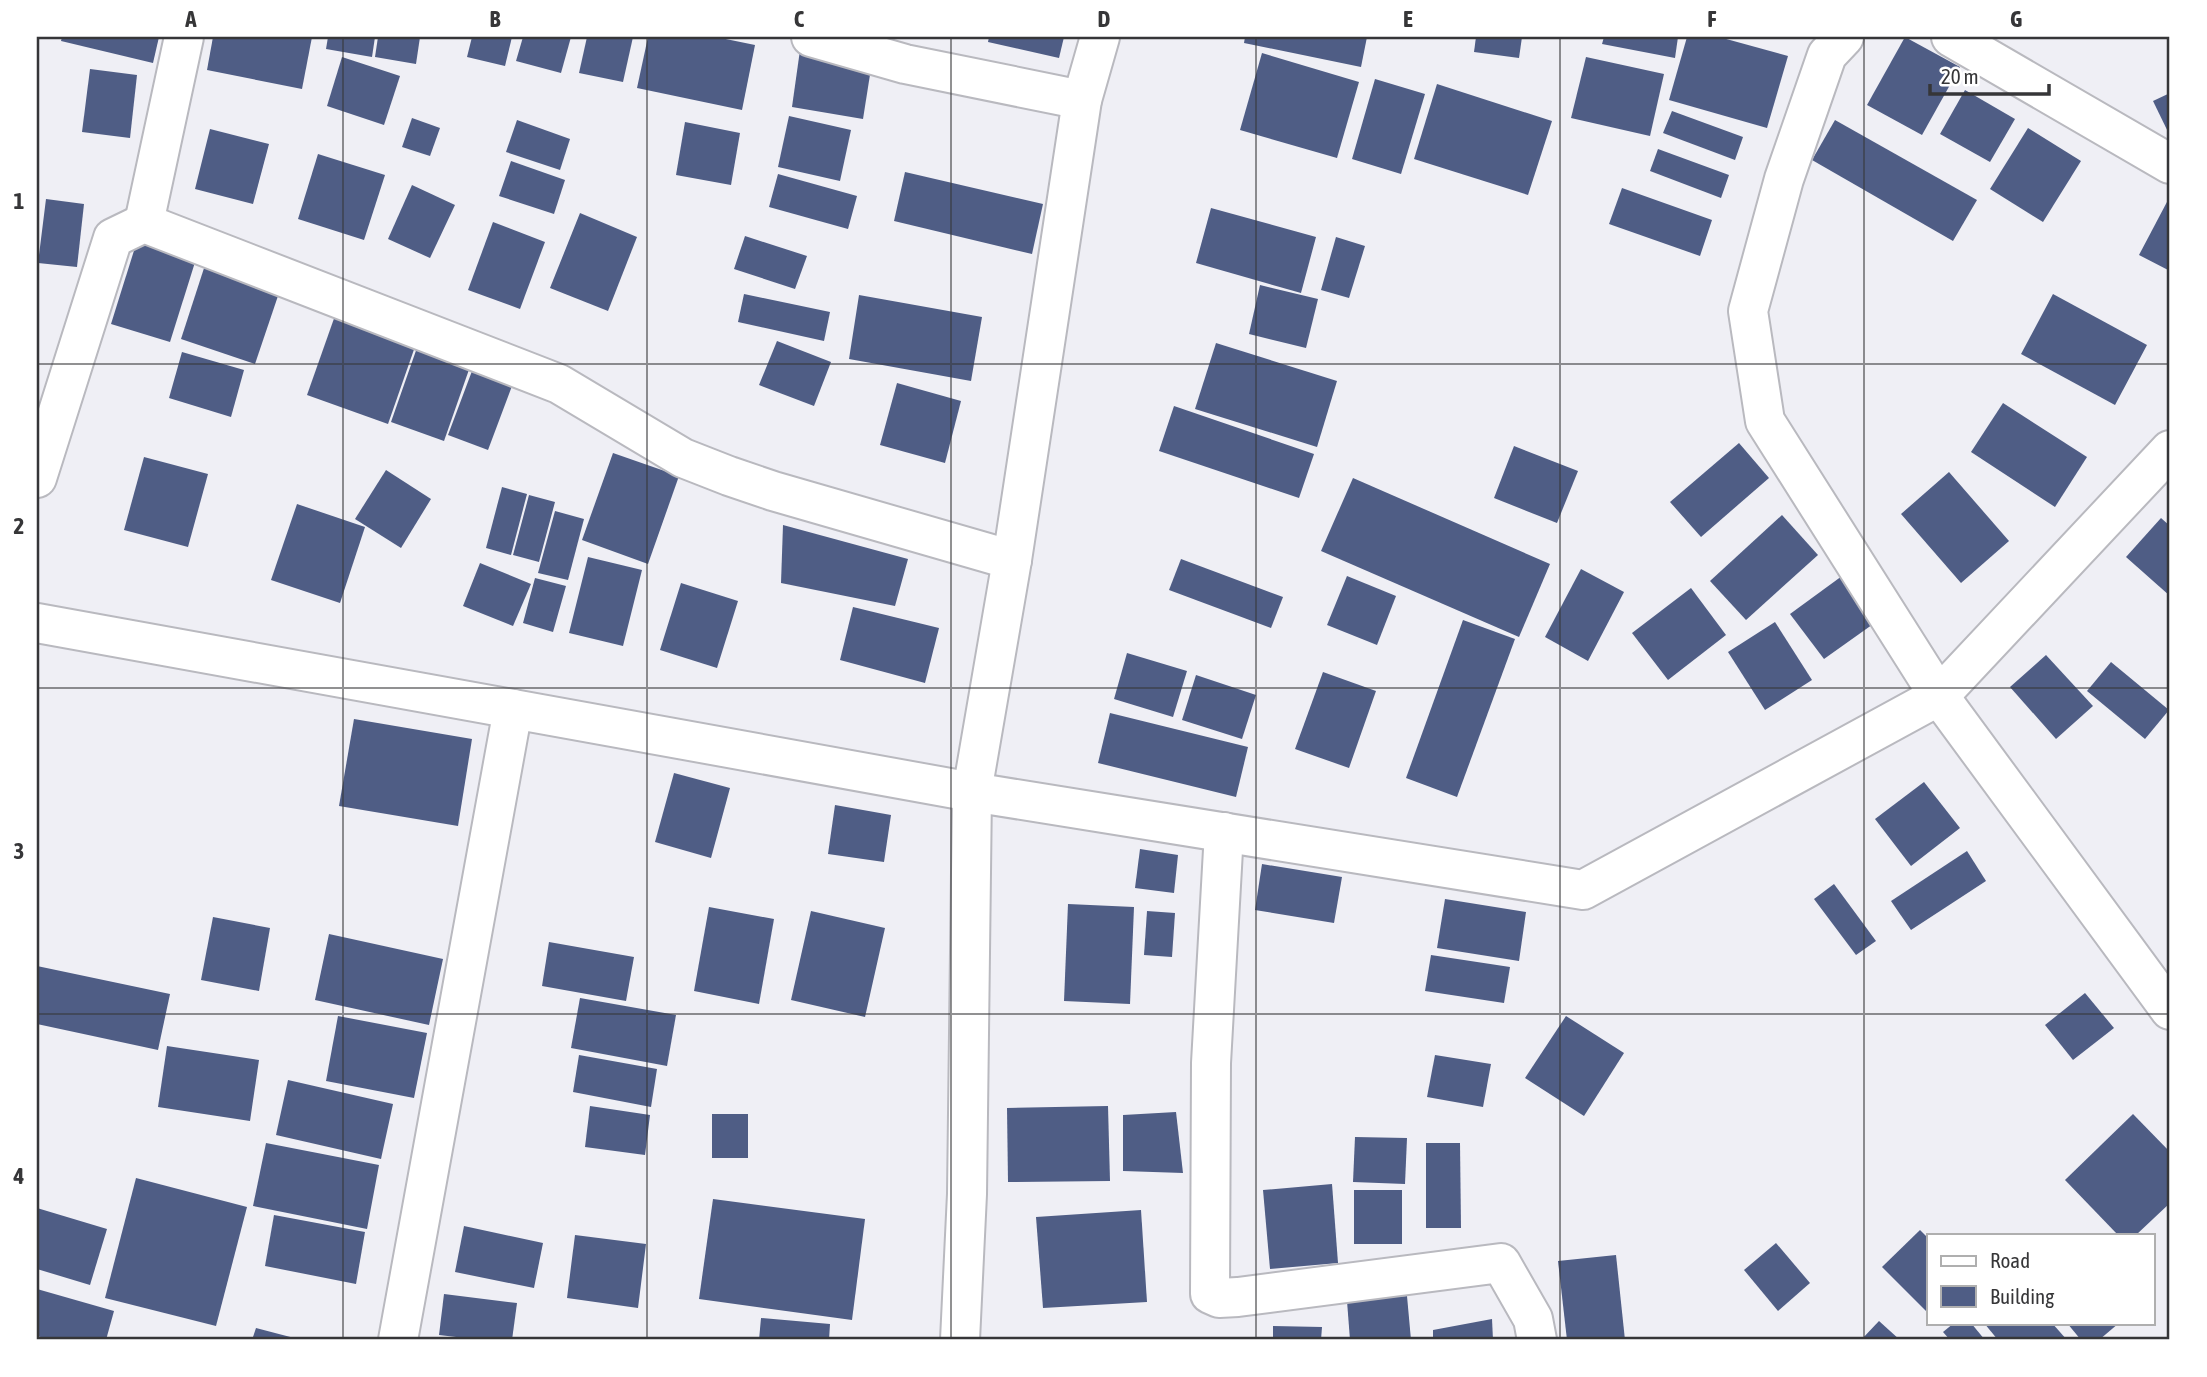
<svg xmlns="http://www.w3.org/2000/svg" width="2207" height="1377" font-family="'Asap Condensed',sans-serif">
	<style>
		.building { fill: #4f5d85 }
		.lines { fill: none; stroke-linecap: round; stroke-linejoin: round }
		.minor-casing { stroke: #b9b9bf; stroke-width: 42 }
		.tertiary-casing { stroke: #b9b9bf; stroke-width: 42 }
		.minor { stroke: #fff; stroke-width: 38 }
		.tertiary { stroke: #fff; stroke-width: 38 }
		.grid { fill: none; stroke: #363638; stroke-width: 2; stroke-opacity: 0.55 }
		.neatline { fill: none; stroke: #363638; stroke-width: 2.5 }
		.grid-label { font-size: 23px; text-anchor: middle; font-weight: bold; fill: #363638 }
	</style>
	<rect width="100%" height="100%" fill="#efeff5"/>
	<!-- building -->
	<g class="building">
		<path d="M62,37H159L153,63L61,41Z"/>
		<path d="M213,37H312L302,89L207,70Z"/>
		<path d="M328,37H375L372,57L326,49Z"/>
		<path d="M378,37H420L416,64L375,57Z"/>
		<path d="M472,37H512L505,66L467,57Z"/>
		<path d="M523,37H571L561,73L516,61Z"/>
		<path d="M587,37H633L623,82L579,73Z"/>
		<path d="M648,37H716L755,45L742,110L637,88Z"/>
		<path d="M989,37H1064L1059,58L988,42Z"/>
		<path d="M1245,37H1367L1361,67L1244,43Z"/>
		<path d="M1476,37H1522L1519,58L1474,52Z"/>
		<path d="M1604,37H1678L1675,58L1602,44Z"/>
		<path d="M1687,37H1719L1788,56L1767,128L1669,100Z"/>
		<path d="M1905,37L1960,67L1922,135L1867,105Z"/>
		<path d="M800,50L872,62L863,119L792,107Z"/>
		<path d="M1262,53L1359,82L1337,158L1240,130Z"/>
		<path d="M342,57L400,76L384,125L327,106Z"/>
		<path d="M1586,57L1664,74L1650,136L1571,118Z"/>
		<path d="M90,69L137,75L130,138L82,132Z"/>
		<path d="M1375,79L1425,94L1401,174L1352,159Z"/>
		<path d="M1437,84L1552,121L1528,195L1414,159Z"/>
		<path d="M1965,90L2015,119L1990,162L1940,134Z"/>
		<path d="M2170,93V136L2153,101Z"/>
		<path d="M1672,111L1743,137L1735,160L1663,133Z"/>
		<path d="M789,116L851,130L840,181L778,167Z"/>
		<path d="M412,118L440,128L430,156L402,147Z"/>
		<path d="M517,120L570,139L560,170L506,152Z"/>
		<path d="M1835,120L1977,200L1953,241L1812,160Z"/>
		<path d="M685,122L740,133L731,185L676,175Z"/>
		<path d="M2028,128L2081,161L2043,222L1990,189Z"/>
		<path d="M210,129L269,144L253,204L195,189Z"/>
		<path d="M1658,149L1729,175L1721,198L1650,171Z"/>
		<path d="M318,154L385,175L364,240L298,219Z"/>
		<path d="M511,161L565,180L554,214L499,196Z"/>
		<path d="M905,172L1043,204L1032,254L894,221Z"/>
		<path d="M778,174L857,196L848,229L769,207Z"/>
		<path d="M412,185L455,205L430,258L388,239Z"/>
		<path d="M1622,188L1712,220L1700,256L1609,224Z"/>
		<path d="M46,199L84,204L77,267L38,263Z"/>
		<path d="M2168,200L2170,201V271L2139,255Z"/>
		<path d="M1211,208L1316,237L1301,293L1196,263Z"/>
		<path d="M580,213L637,237L608,311L550,288Z"/>
		<path d="M493,222L545,242L520,309L468,290Z"/>
		<path d="M745,236L807,256L795,289L734,269Z"/>
		<path d="M1336,237L1365,246L1349,298L1321,290Z"/>
		<path d="M137,241L196,259L170,342L111,324Z"/>
		<path d="M206,262L281,287L255,364L181,339Z"/>
		<path d="M1260,285L1318,299L1306,348L1249,334Z"/>
		<path d="M744,294L830,312L824,341L738,322Z"/>
		<path d="M2053,294L2147,345L2115,405L2021,354Z"/>
		<path d="M859,295L982,317L971,381L849,359Z"/>
		<path d="M337,310L418,338L388,424L307,395Z"/>
		<path d="M777,341L831,362L814,406L759,385Z"/>
		<path d="M419,342L472,361L444,441L391,422Z"/>
		<path d="M1216,343L1337,381L1317,447L1195,409Z"/>
		<path d="M182,352L244,370L231,417L169,398Z"/>
		<path d="M475,363L515,378L488,450L448,435Z"/>
		<path d="M897,383L961,401L945,463L880,445Z"/>
		<path d="M2003,403L2087,457L2055,507L1971,452Z"/>
		<path d="M1174,406L1314,454L1299,498L1159,451Z"/>
		<path d="M1739,443L1769,478L1701,537L1670,502Z"/>
		<path d="M1514,446L1578,471L1557,523L1494,498Z"/>
		<path d="M613,453L679,476L648,564L582,540Z"/>
		<path d="M144,457L208,474L188,547L124,530Z"/>
		<path d="M386,470L431,499L401,548L355,519Z"/>
		<path d="M1949,472L2009,541L1961,583L1901,514Z"/>
		<path d="M1353,478L1550,564L1519,637L1321,551Z"/>
		<path d="M502,487L527,494L511,555L486,548Z"/>
		<path d="M529,495L555,502L539,562L513,555Z"/>
		<path d="M297,504L365,527L340,603L271,580Z"/>
		<path d="M555,511L584,519L568,580L538,573Z"/>
		<path d="M1782,515L1818,555L1746,620L1710,581Z"/>
		<path d="M2161,518L2170,526V596L2126,557Z"/>
		<path d="M783,525L908,559L895,606L781,583Z"/>
		<path d="M588,557L642,570L623,646L569,633Z"/>
		<path d="M1181,559L1283,597L1271,628L1169,590Z"/>
		<path d="M480,563L531,584L513,626L463,606Z"/>
		<path d="M1581,569L1624,592L1588,661L1545,637Z"/>
		<path d="M1347,576L1396,596L1377,645L1327,625Z"/>
		<path d="M1842,576L1876,622L1824,659L1790,614Z"/>
		<path d="M535,578L566,586L553,632L523,623Z"/>
		<path d="M681,583L738,601L717,668L660,650Z"/>
		<path d="M1691,588L1726,635L1668,680L1632,633Z"/>
		<path d="M853,607L939,628L925,683L840,660Z"/>
		<path d="M1463,620L1515,639L1457,797L1406,778Z"/>
		<path d="M1775,622L1812,680L1765,710L1728,652Z"/>
		<path d="M1127,653L1187,671L1173,717L1114,699Z"/>
		<path d="M2046,655L2093,706L2056,739L2010,687Z"/>
		<path d="M2111,662L2169,710L2145,739L2087,691Z"/>
		<path d="M1323,672L1376,691L1349,768L1295,749Z"/>
		<path d="M1196,675L1256,695L1242,739L1182,720Z"/>
		<path d="M1110,713L1248,747L1236,797L1098,763Z"/>
		<path d="M354,719L472,739L458,826L339,806Z"/>
		<path d="M674,773L730,788L711,858L655,842Z"/>
		<path d="M1924,782L1960,828L1911,866L1875,819Z"/>
		<path d="M835,805L891,815L884,862L828,854Z"/>
		<path d="M1140,849L1178,855L1174,893L1135,888Z"/>
		<path d="M1967,851L1986,881L1911,930L1891,901Z"/>
		<path d="M1262,864L1342,877L1334,923L1255,910Z"/>
		<path d="M1834,884L1876,941L1856,955L1814,899Z"/>
		<path d="M1445,899L1526,912L1519,961L1437,948Z"/>
		<path d="M1068,904L1134,907L1130,1004L1064,1001Z"/>
		<path d="M709,907L774,919L759,1004L694,991Z"/>
		<path d="M811,911L885,928L865,1017L791,1000Z"/>
		<path d="M1147,911L1175,913L1172,957L1144,955Z"/>
		<path d="M213,917L270,928L259,991L201,980Z"/>
		<path d="M329,934L443,959L429,1025L315,1000Z"/>
		<path d="M549,942L634,957L626,1001L542,986Z"/>
		<path d="M1431,955L1510,967L1504,1003L1425,991Z"/>
		<path d="M37,966L170,994L158,1050L37,1024Z"/>
		<path d="M2085,993L2114,1028L2073,1060L2045,1025Z"/>
		<path d="M580,998L676,1015L667,1066L571,1048Z"/>
		<path d="M338,1016L427,1033L414,1098L326,1081Z"/>
		<path d="M1566,1016L1624,1053L1584,1116L1525,1078Z"/>
		<path d="M167,1046L259,1060L250,1121L158,1107Z"/>
		<path d="M579,1055L657,1069L651,1107L573,1092Z"/>
		<path d="M1435,1055L1491,1064L1483,1107L1427,1097Z"/>
		<path d="M288,1080L393,1104L381,1159L276,1135Z"/>
		<path d="M590,1106L650,1115L645,1155L585,1147Z"/>
		<path d="M1108,1106L1110,1181L1008,1182L1007,1108Z"/>
		<path d="M1176,1112L1183,1173L1123,1171V1115Z"/>
		<rect x="712" y="1114" width="36" height="44"/>
		<path d="M2133,1114L2170,1152V1203L2136,1235H2118L2065,1180Z"/>
		<path d="M1355,1137L1407,1138L1405,1184L1353,1182Z"/>
		<path d="M266,1143L379,1165L367,1229L253,1206Z"/>
		<path d="M1426,1143H1460L1461,1228H1426Z"/>
		<path d="M136,1178L247,1207L216,1326L105,1298Z"/>
		<path d="M1332,1184L1338,1263L1270,1269L1263,1190Z"/>
		<rect x="1354" y="1190" width="48" height="54"/>
		<path d="M713,1199L865,1219L852,1320L699,1299Z"/>
		<path d="M37,1208L107,1229L90,1285L37,1269Z"/>
		<path d="M1141,1210L1147,1302L1043,1308L1036,1217Z"/>
		<path d="M274,1215L365,1232L356,1284L265,1266Z"/>
		<path d="M464,1226L543,1243L534,1288L455,1272Z"/>
		<path d="M1920,1230L1929,1239V1314L1882,1267Z"/>
		<path d="M575,1235L646,1244L638,1308L567,1298Z"/>
		<path d="M1776,1243L1810,1283L1778,1311L1744,1270Z"/>
		<path d="M1616,1255L1625,1340H1567L1558,1261Z"/>
		<path d="M37,1289L114,1311L106,1340H51L37,1336Z"/>
		<path d="M444,1294L517,1303L512,1340H482L439,1335Z"/>
		<path d="M1407,1296L1411,1340H1350L1347,1301Z"/>
		<path d="M761,1318L830,1324L829,1340H759Z"/>
		<path d="M1492,1319L1493,1340H1433V1330Z"/>
		<path d="M1879,1321L1900,1340H1861Z"/>
		<path d="M1954,1323H1971L1985,1340H1950L1943,1332Z"/>
		<path d="M1984,1323H2052L2067,1340H1998Z"/>
		<path d="M2067,1323H2119L2099,1340H2081Z"/>
		<path d="M1273,1326L1322,1327L1321,1340H1273Z"/>
		<path d="M256,1328L298,1339L297,1340H252Z"/>
	</g>
	<g class="lines">
		<!-- minor casing -->
		<g class="minor-casing">
			<g id="minor">
				<path d="M811,37L905,64L1082,100"/>
				<path d="M1844,37L1827,55L1784,179L1748,311L1765,421L1939,696L2170,1010"/>
				<path d="M1951,37L2170,164"/>
				<path d="M144,223L184,37"/>
				<path d="M37,478L113,238L144,223L559,384L683,458L729,476L773,491L1012,560"/>
				<path d="M37,623L972,792L1583,890L1939,696L2170,450"/>
				<path d="M1224,832L1211,1063L1210,1294L1219,1298L1238,1297L1501,1263L1533,1319L1537,1340"/>
				<path d="M398,1340L513,709"/>
			</g>
		</g>
		<!-- tertiary casing -->
		<g class="tertiary-casing">
			<path id="tertiary" d="M960,1340L967,1194L972,792L1012,560L1082,100L1100,37"/>
		</g>
		<!-- minor -->
		<use href="#minor" class="minor"/>
		<!-- tertiary -->
		<use href="#tertiary" class="tertiary"/>
	</g>
	<!-- grid -->
	<path class="grid" d="M343,37V1340M647,37V1340M951,37V1340M1256,37V1340M1560,37V1340M1864,37V1340M37,364H2170M37,688H2170M37,1014H2170"/>
	<!-- border -->
	<rect width="2207" height="1377" fill="none" stroke="#ffffff" stroke-width="77"/>
	<!-- legend -->
	<rect x="1927" y="1234" width="228" height="91" fill="#ffffff" stroke="#afafaf" stroke-width="2"/>
	<rect x="1941" y="1256" width="35" height="10" fill="#ffffff" stroke="#afafaf" stroke-width="2"/>
	<text x="1990" y="1268" font-size="21" fill="#363638">Road</text>
	<rect x="1941" y="1286" width="35" height="21" fill="#4f5d85" stroke="#afafaf" stroke-width="2"/>
	<text x="1990" y="1304" font-size="21" fill="#363638">Building</text>
	<!-- scale -->
	<path d="M1930 84v10h119v-10" fill="none" stroke="#363638" stroke-width="3.5"/>
	<text x="1941" y="84" font-size="21" fill="#363638" stroke="#ffffff" stroke-width="5" paint-order="stroke">20 m</text>
	<rect x="38" y="38" width="2130" height="1300" class="neatline"/>
	<g class="grid-label">
		<text x="191" y="27">A</text>
		<text x="495" y="27">B</text>
		<text x="799" y="27">C</text>
		<text x="1104" y="27">D</text>
		<text x="1408" y="27">E</text>
		<text x="1712" y="27">F</text>
		<text x="2016" y="27">G</text>
		<text x="19" y="209">1</text>
		<text x="19" y="534">2</text>
		<text x="19" y="859">3</text>
		<text x="19" y="1184">4</text>
	</g>
</svg>
